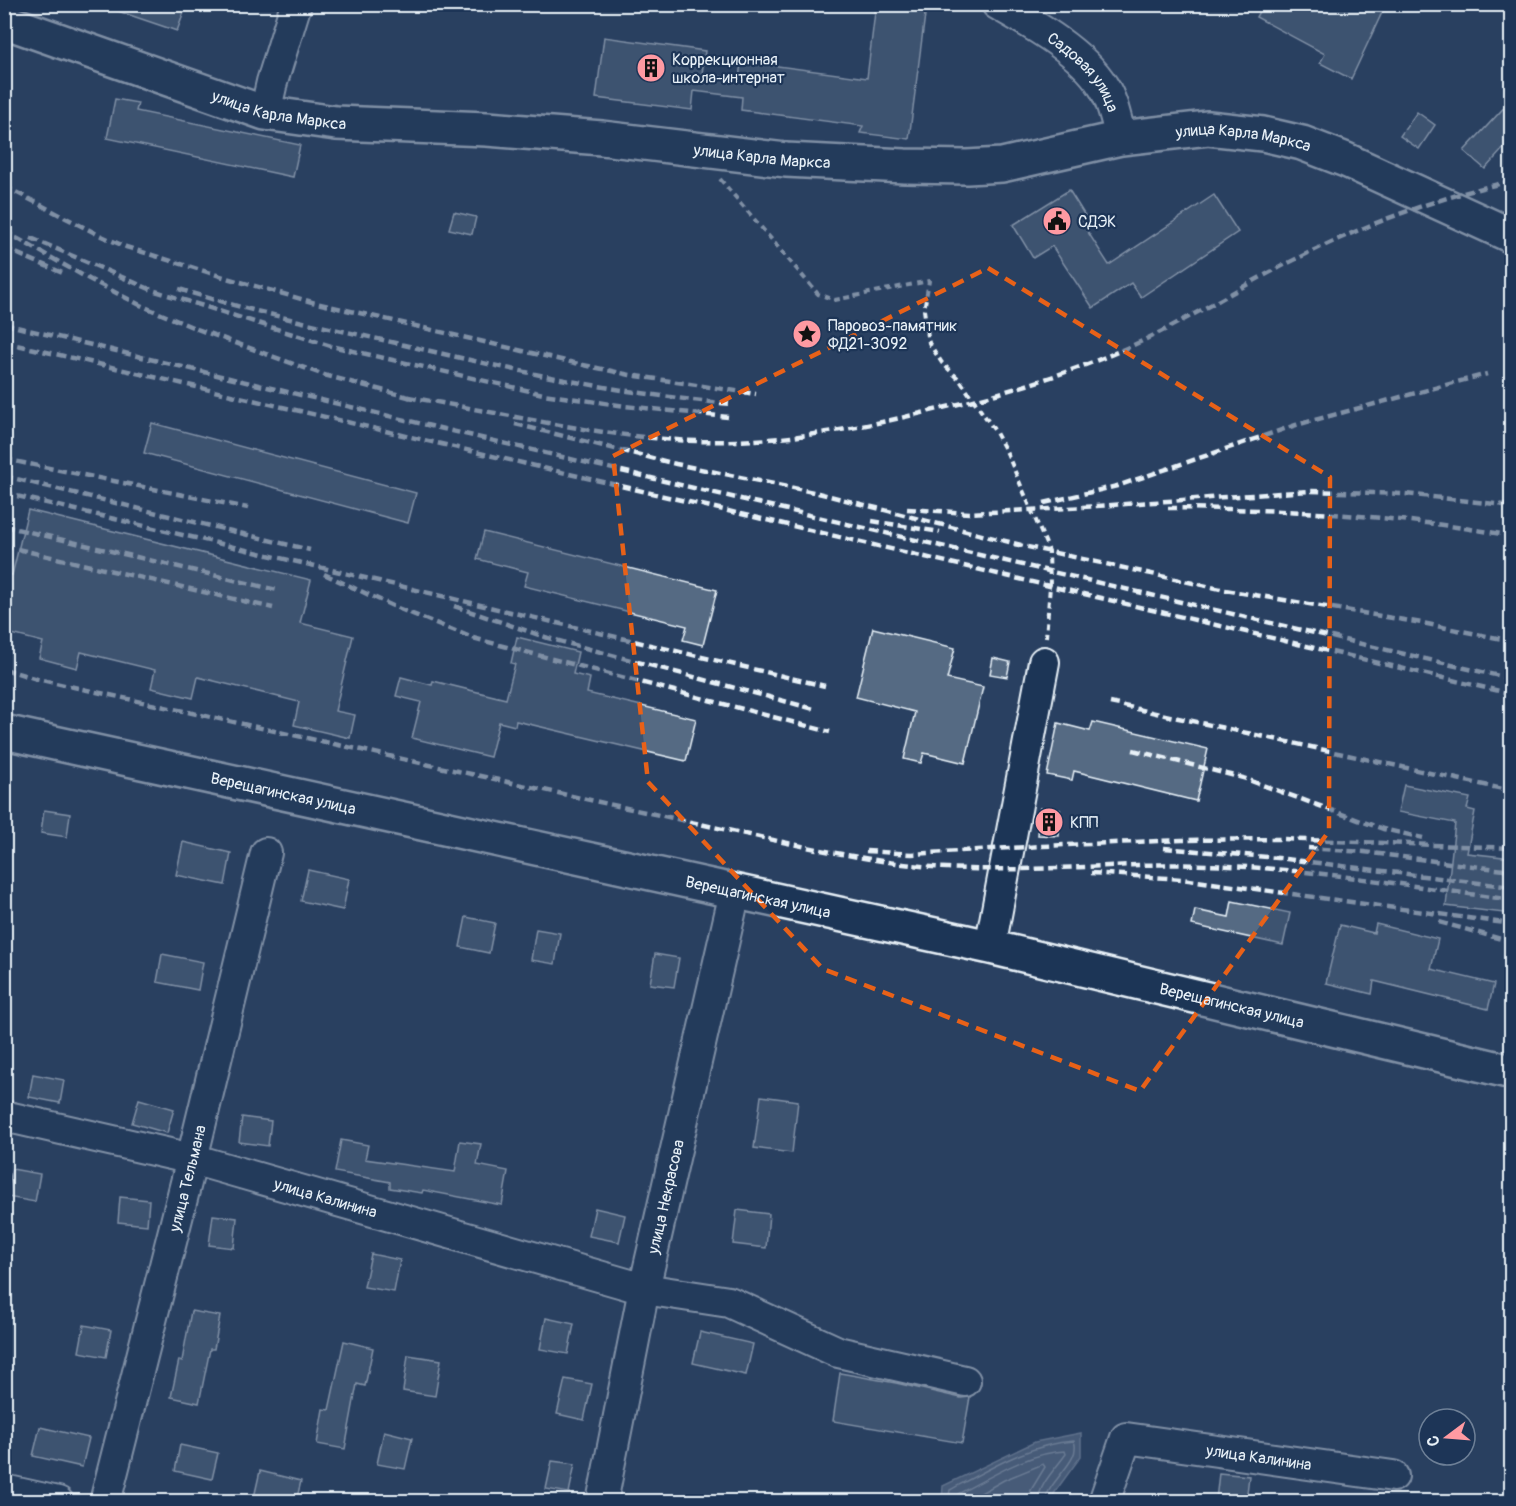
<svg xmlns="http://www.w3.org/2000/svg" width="1516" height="1506" font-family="Pangolin,sans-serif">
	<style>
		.water { fill: #6b7c95; stroke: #9dabbd; stroke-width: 1.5 }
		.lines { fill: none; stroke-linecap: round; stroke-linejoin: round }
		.shore { stroke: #b6c2d0; stroke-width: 1.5 }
		.building { fill: #556a83; stroke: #e8f1f8; stroke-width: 1.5 }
		.minor-casing { stroke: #e8f1f8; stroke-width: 34 }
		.major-casing { stroke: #e8f1f8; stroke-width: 38 }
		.path { stroke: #e8f1f8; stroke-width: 4; stroke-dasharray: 6 4.5; stroke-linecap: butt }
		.minor { stroke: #1d3557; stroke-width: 30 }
		.major { stroke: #1d3557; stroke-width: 33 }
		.rail { stroke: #e8f1f8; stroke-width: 4.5; stroke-dasharray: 9 4.5; stroke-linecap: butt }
		.marked { fill: none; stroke: #e86118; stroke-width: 4.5; stroke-dasharray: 12 8; stroke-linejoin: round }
		.labels { text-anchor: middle; stroke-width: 4.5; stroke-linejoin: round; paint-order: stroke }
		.poi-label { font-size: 16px; fill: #e8f1f8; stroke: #1d3557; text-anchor: start }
		.street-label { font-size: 16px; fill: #e8f1f8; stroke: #1d3557 }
	</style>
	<rect width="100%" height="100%" fill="#294061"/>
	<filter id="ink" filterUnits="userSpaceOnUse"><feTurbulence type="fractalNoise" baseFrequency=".0167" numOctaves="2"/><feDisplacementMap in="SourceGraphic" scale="12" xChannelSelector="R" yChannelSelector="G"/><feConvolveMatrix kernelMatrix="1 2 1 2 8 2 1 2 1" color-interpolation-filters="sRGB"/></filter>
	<g filter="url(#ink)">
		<!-- water -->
		<path class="water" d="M1081,1433V1456L1057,1489L1050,1501H942L943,1486L1035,1442Z"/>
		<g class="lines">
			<!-- shore -->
			<g class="shore">
				<path d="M948,1502L950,1490C989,1469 1029,1444 1074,1441C1082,1461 1048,1480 1045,1502"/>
				<path d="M956,1502L958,1494C989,1478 1029,1452 1065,1451L1066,1454C1056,1468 1039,1484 1038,1502"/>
				<path d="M965,1502L1004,1480L1043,1464L1045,1467L1031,1490L1029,1502"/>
			</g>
		</g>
		<!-- building -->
		<g class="building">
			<path d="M107,4H187L177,31L106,7Z"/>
			<path d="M876,4L926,7L909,139L860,133L863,126L741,110L742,97L694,91L692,110L596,98L604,37L705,51L702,74L739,79L741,61L867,78Z"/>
			<path d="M1263,4H1386L1351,79L1320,63L1325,54L1256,17Z"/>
			<path d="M115,99L138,103L136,111L300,145L293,177L107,138Z"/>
			<path d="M1512,99V139L1485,169L1464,151Z"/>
			<path d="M1417,112L1435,125L1419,149L1400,136Z"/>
			<path d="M1069,190L1089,222L1084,226L1109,265L1214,195L1238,232L1141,297L1131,283L1093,308L1052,246L1033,258L1013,225Z"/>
			<path d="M454,212L476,217L472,234L449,229Z"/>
			<path d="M152,423L416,493L408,523L144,453Z"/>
			<path d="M28,510L311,580L300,623L353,636L335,711L355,715L350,738L294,725L299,702L198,677L193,698L151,688L155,670L81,652L77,668L39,658L43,642L4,632V573L12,575Z"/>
			<path d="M484,532L717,590L703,645L683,640L687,626L524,586L528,572L477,559Z"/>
			<path d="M873,628L955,648L947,679L983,687L965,763L924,753L921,763L904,759L915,712L856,697Z"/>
			<path d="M517,637L578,652L573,674L590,678L587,693L696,719L686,761L516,721L515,726L499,722L490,757L412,738L421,702L396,696L401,677L432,685L433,681L506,699L515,664L511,663Z"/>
			<path d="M993,658L1010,662L1007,677L990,674Z"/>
			<path d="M1093,722L1208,749L1196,801L1074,771L1072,780L1047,775L1058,723L1090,731Z"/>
			<path d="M1404,785L1470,798L1467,809L1475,811L1467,853L1512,858V914L1446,906L1455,823L1398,812Z"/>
			<path d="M1040,808L1060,810L1059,836L1038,835Z"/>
			<path d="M44,810L70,814L67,837L41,833Z"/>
			<path d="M183,842L231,853L225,885L176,875Z"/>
			<path d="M308,870L349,879L343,910L301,901Z"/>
			<path d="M1232,901L1290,913L1283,945L1192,925L1195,910L1229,917Z"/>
			<path d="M466,917L495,923L489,953L460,947Z"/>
			<path d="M1376,924L1438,939L1431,969L1494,984L1488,1009L1374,981L1372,994L1326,983L1340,925L1374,933Z"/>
			<path d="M536,929L560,933L555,964L531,960Z"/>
			<path d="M162,954L203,962L198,990L157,982Z"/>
			<path d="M655,954L679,958L674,987L650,984Z"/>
			<path d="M33,1074L64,1080L60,1103L29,1097Z"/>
			<path d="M761,1096L798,1101L792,1153L754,1148Z"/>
			<path d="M139,1099L174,1109L167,1133L132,1123Z"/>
			<path d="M242,1117L271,1121L268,1146L239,1142Z"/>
			<path d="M341,1140L368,1145L365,1159L455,1172L460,1141L481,1144L477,1165L508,1171L502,1205L423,1190L422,1193L390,1188V1182L335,1172Z"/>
			<path d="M12,1169L40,1174L35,1202L7,1197Z"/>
			<path d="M120,1197L149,1200L147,1225L118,1222Z"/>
			<path d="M595,1208L625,1215L619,1242L589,1236Z"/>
			<path d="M737,1210L769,1214L766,1248L733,1244Z"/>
			<path d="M213,1215L237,1218L234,1248L209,1245Z"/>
			<path d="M371,1254L400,1260L394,1292L364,1287Z"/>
			<path d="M191,1311L220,1316L214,1349H210L199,1403L171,1397L179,1360L182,1361Z"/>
			<path d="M546,1318L574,1324L568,1354L540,1349Z"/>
			<path d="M84,1325L111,1330L106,1357L79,1352Z"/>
			<path d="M700,1332L753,1344L746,1375L693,1363Z"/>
			<path d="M344,1341L373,1348L365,1386L357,1384L345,1449L317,1444L323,1409L329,1410Z"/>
			<path d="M408,1355L441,1360L435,1396L403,1391Z"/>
			<path d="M840,1373L896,1383L961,1398L970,1397L962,1443L833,1421Z"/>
			<path d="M565,1379L592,1384L584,1420L557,1414Z"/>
			<path d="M40,1427L89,1438L82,1467L33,1456Z"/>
			<path d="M384,1431L412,1438L405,1469L377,1464Z"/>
			<path d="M180,1445L218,1453L212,1479L175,1471Z"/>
			<path d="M552,1461L575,1464L569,1493L546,1489Z"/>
			<path d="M260,1471L301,1481L296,1502H253Z"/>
			<path d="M1219,1473L1249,1476L1246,1502L1216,1500Z"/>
		</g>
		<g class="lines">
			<!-- minor casing -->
			<g class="minor-casing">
				<g id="minor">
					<path id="s1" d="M997,4C1032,24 1081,51 1103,86C1113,101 1116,120 1121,138"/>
					<path d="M265,113L272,82L296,4"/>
					<path d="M990,947L1044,662"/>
					<path id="s2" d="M4,1116L192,1159L644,1289L729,1302L838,1352L965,1381"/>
					<path d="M4,1490L58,1502"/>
					<path id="s3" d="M105,1502L192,1159L266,853"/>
					<path id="s4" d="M602,1502L644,1289L735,892"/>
					<path id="s5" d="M1104,1502L1126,1438L1393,1476"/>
				</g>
			</g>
			<!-- major casing -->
			<g class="major-casing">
				<g id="major">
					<path id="s6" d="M4,21L265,113L336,123L487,129L602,138L786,160L905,166L967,167L1002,165L1121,138L1208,128L1263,134L1302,143L1346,160L1512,236"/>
					<path id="s7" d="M4,732L990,947L1512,1072"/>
				</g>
			</g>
			<!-- path -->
			<path class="path" d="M720,179L818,294L835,300L929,281L924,310L929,343L942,363L959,379L995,431L1007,453L1049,551L1050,586L1046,637"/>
			<!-- minor -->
			<use href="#minor" class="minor"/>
			<!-- major -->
			<use href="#major" class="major"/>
			<!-- rail -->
			<g class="rail">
				<path d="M4,186L97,234L126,247L230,279L312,302L579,364L630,375L756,394"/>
				<path d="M4,231L89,279L140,305L197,329L324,375L416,399"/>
				<path d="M31,238L152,290L331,346L543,394L625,406L728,417"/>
				<path d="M4,248L65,274"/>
				<path d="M179,289C247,311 317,325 387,341C503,368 612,393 731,404"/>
				<path d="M4,324C506,445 1009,562 1512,679"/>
				<path d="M4,342L1512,694"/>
				<path d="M408,397C497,412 587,434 677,440C763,446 848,431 930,411C1002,394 1073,373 1140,342C1182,322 1222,298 1263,276C1342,234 1424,200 1512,181"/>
				<path d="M515,424L676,464L818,493L1021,545"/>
				<path d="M4,459L248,508"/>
				<path d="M4,476L310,550"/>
				<path d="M4,493L825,686"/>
				<path d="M1044,503L1117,486L1296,425L1487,374"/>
				<path d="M1168,508C1283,509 1397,515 1512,536"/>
				<path d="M907,509L970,513L1069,508L1309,491L1405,494L1512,506"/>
				<path d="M872,521L940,532"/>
				<path d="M4,526L277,590"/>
				<path d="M1014,544L1225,590L1422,623L1512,641"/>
				<path d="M4,546L273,608"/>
				<path d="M324,574L395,607L473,638L830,732"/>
				<path d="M454,606L548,638L814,709"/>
				<path d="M4,669L37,679L773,840C831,852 889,865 947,868C1033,873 1120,862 1206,865C1308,868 1410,886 1512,900"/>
				<path d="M1110,703L1512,791"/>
				<path d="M1133,750L1243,778L1383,829L1423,838"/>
				<path d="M1164,848L1278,858L1512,887"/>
				<path d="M1308,848L1364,852L1512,871"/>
				<path d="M866,851L912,854L1042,846L1182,840L1281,839L1512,848"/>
				<path d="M1091,873L1182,879L1512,924"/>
				<path d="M1439,922L1512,942"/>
			</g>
		</g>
	</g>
	<!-- marked area -->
	<path d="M0 0H1516V1506H0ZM988,268L1330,477L1329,831L1140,1091L823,969L648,782L613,456Z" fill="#294061" fill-opacity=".55" fill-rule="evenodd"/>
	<path class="marked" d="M988,268L1330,477L1329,831L1140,1091L823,969L648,782L613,456Z"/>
	<!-- icons -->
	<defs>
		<g id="building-disc" transform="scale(1.5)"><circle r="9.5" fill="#ff9aa2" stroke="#1d3557"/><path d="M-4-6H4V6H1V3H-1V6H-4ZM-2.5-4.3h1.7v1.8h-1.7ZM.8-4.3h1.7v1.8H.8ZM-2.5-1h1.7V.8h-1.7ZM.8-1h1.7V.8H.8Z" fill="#111"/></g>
		<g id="civic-disc" transform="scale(1.5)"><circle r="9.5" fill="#ff9aa2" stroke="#1d3557"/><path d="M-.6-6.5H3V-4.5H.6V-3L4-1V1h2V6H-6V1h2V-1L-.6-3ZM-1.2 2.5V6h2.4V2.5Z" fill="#111"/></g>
		<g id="sight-disc" transform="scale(1.5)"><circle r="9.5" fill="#ff9aa2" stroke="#1d3557"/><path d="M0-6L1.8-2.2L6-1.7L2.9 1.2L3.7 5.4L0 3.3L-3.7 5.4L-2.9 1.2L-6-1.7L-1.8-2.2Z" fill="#111"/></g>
	</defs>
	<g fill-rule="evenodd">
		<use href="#building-disc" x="651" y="68"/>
		<use href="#civic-disc" x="1057" y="221"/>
		<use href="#sight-disc" x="807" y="334"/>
		<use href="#building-disc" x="1049" y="822"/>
	</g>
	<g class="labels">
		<!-- poi labels -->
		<g class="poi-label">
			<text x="672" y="65">Коррекционная<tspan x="672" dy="18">школа-интернат</tspan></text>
			<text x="1078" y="227">СДЭК</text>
			<text x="828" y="331">Паровоз-памятник<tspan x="828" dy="18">ФД21-3092</tspan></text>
			<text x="1070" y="828">КПП</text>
		</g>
		<!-- street labels -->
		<g class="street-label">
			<text dy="6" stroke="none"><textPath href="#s1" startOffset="112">Садовая улица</textPath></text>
			<text dy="6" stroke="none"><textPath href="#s6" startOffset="290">улица Карла Маркса</textPath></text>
			<text dy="6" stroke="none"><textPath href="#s6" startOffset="1262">улица Карла Маркса</textPath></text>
			<text dy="6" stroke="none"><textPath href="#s6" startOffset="776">улица Карла Маркса</textPath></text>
			<text dy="6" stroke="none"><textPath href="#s7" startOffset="286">Верещагинская улица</textPath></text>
			<text dy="6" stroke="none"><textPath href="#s7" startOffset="772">Верещагинская улица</textPath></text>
			<text dy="6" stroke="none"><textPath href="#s7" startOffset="1258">Верещагинская улица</textPath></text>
			<text dy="6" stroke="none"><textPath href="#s3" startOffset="334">улица Тельмана</textPath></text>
			<text dy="6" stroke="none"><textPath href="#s4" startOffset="312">улица Некрасова</textPath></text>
			<text dy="6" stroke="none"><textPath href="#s2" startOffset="332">улица Калинина</textPath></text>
			<text dy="6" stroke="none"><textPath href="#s5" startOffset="202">улица Калинина</textPath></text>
		</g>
	</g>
	<!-- margin -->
	<rect width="1516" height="1506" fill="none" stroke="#1d3557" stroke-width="24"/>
	<rect x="12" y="12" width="1492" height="1482" fill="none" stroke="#e8f1f8" stroke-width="2" filter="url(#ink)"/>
	<!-- north arrow -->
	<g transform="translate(1447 1437) rotate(254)"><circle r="28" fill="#1d3557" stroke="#6e8097" stroke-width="1.5"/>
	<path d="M0-4.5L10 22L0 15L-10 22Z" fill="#ff9aa2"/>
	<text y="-9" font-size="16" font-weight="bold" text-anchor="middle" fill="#e8f1f8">С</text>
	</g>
</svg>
